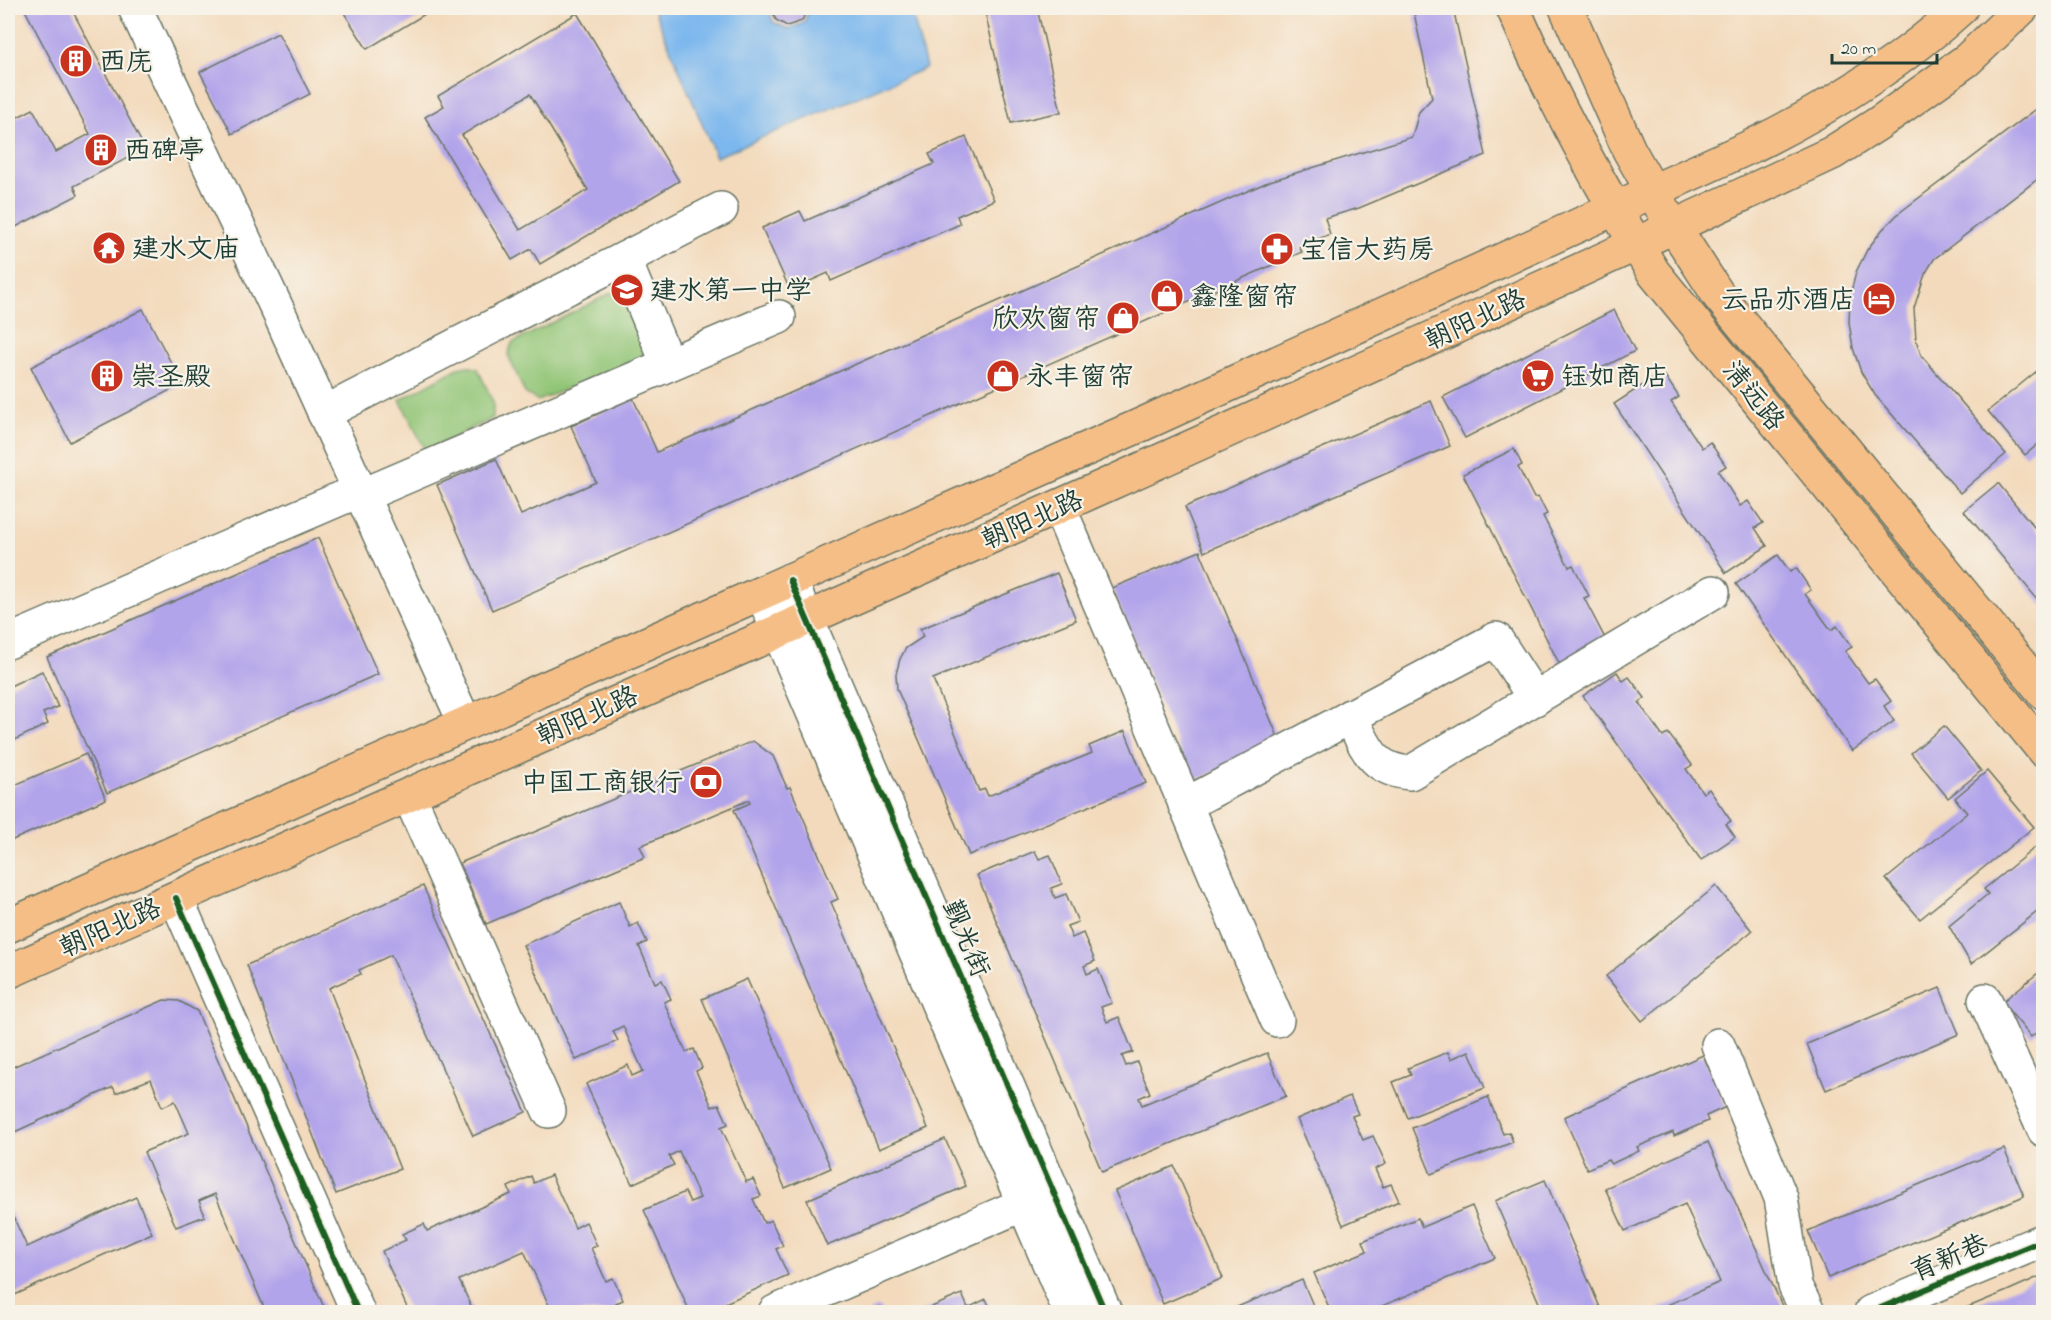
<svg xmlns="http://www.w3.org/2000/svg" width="2051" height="1320" font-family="'Indie Flower','LXGW WenKai TC',sans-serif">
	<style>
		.green { fill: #91c576; stroke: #588155; stroke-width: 1.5 }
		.water { fill: #7cb7ee; stroke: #4e7a91; stroke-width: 1.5 }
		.building { fill: #b2a4ea; fill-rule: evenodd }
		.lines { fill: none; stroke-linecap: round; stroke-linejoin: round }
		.minor-casing { stroke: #697464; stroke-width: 36 }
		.major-casing { stroke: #697464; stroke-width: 36 }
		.minor { stroke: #fff; stroke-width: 33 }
		.major { stroke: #f6be87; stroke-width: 33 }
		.cycleway-casing { stroke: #f7f3e8; stroke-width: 10 }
		.cycleway { stroke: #1b5e20; stroke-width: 6 }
		.labels { text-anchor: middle; stroke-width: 4.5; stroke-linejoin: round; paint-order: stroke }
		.poi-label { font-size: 27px; fill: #1f3d34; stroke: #f7f3e8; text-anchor: start }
		.street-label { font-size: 27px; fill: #1f3d34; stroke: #f7f3e8 }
	</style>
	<rect width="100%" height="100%" fill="#f7f3e8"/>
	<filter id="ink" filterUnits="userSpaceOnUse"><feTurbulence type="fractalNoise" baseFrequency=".0167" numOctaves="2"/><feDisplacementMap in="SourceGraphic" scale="12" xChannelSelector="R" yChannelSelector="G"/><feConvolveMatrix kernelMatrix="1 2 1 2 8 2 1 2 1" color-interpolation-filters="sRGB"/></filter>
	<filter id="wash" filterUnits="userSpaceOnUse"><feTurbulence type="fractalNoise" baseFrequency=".008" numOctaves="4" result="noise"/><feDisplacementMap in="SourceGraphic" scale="24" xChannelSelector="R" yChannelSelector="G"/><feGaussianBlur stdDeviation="1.35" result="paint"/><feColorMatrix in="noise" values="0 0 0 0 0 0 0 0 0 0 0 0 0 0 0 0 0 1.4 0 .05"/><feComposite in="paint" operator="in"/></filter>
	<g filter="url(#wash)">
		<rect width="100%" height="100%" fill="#f3dabc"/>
		<!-- green -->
		<g class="green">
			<path d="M617,290H621L645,351L640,358L538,401L525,393L508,355L512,343Z"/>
			<path d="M468,366L478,369L493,402V418L426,451L400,400L458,368Z"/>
		</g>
		<!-- water -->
		<path class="water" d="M653,8H769L773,22L788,29L804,23L809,8H911L926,68L716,157Z"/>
		<g id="blocks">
			<!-- building -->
			<g class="building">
				<path d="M24,8H71L145,149L74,186L78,195L8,231V122L33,109L56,152L90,134Z"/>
				<path d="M341,8H435L367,49Z"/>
				<path d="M771,8H806L807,9L802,21L787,26L776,20Z"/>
				<path d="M984,8H1037L1061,112L1011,123Z"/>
				<path d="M1413,8H1453L1486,155L1359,208L1325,218L1330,234L1299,247L1302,252L492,610L437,485L496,459L521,515L596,482L571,426L633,398L657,452L1270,181L1412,137L1419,112L1432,98Z"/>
				<path d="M577,13L679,181L540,264L531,249L512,260L425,117L444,106L438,96ZM530,94L588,190L520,230L462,135Z"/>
				<path d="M278,33L310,94L232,134L200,72Z"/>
				<path d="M2043,104V175L1934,259L1925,274L1914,308L1916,340L1921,355L2006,454L1960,493L1875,395L1861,372L1853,348L1849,322L1850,296L1856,272L1867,250L1882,230L1899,213Z"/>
				<path d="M966,137L994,200L957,216L960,224L831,281L828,273L790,290L762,228L800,211L805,221L934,164L929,154Z"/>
				<path d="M143,309L182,384L70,442L31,367Z"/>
				<path d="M1614,310L1635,351L1465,438L1443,397Z"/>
				<path d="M2043,366V440L2025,455L1988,411Z"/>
				<path d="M1665,376L1679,397L1671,402L1702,448L1710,442L1726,466L1718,471L1740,506L1748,501L1763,523L1755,528L1767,546L1726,573L1614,404L1655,377L1657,381Z"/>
				<path d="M1431,401L1450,446L1204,552L1185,507Z"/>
				<path d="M1514,449L1522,465L1518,467L1534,498L1538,497L1547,514L1543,516L1569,567L1573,565L1589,596L1584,598L1609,646L1562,669L1463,474Z"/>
				<path d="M1998,483L2043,538V606L1964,511Z"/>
				<path d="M318,538L378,674L107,793L47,657Z"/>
				<path d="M1200,551L1281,744L1193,781L1112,588Z"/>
				<path d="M1778,555L1790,572L1796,568L1811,590L1805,594L1831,630L1837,626L1852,647L1845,651L1868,683L1875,679L1891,701L1884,706L1894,721L1852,751L1736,584Z"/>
				<path d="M1057,573L1076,620L933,679L979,791L985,789L988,796L1092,753L1089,746L1125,731L1146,783L969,855L897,689L896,674L900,659L906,648L923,637L920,629Z"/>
				<path d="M42,671L58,707L43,713L48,724L8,743V687Z"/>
				<path d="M1617,672L1623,681L1629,677L1645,698L1639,703L1663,737L1668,733L1692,765L1686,769L1703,793L1709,789L1731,821L1726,824L1735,837L1701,860L1583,696Z"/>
				<path d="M1944,726L1981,771L1948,798L1911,753Z"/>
				<path d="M753,741L773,756L787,788L790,787L838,899L831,902L928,1128L879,1149L734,810L750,803L749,800L640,846L645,857L486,924L460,863Z"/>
				<path d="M86,754L106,799L8,842V788Z"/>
				<path d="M1987,771L2034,827L1920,919L1886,879L1967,813L1955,798Z"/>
				<path d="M2043,841V909L2042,908L1971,964L1949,926L1988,894L1984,889Z"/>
				<path d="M1035,851L1039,859L1050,855L1062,884L1051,888L1055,898L1066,894L1078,922L1067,926L1072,938L1083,933L1095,961L1084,966L1087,974L1098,969L1112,1003L1101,1007L1107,1022L1119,1017L1133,1052L1122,1056L1126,1066L1137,1062L1150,1093L1139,1098L1142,1105L1267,1053L1286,1096L1102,1172L977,875Z"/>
				<path d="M423,886L526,1112L473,1136L391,955L359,970L361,974L329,988L400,1169L336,1194L247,965Z"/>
				<path d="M1716,886L1752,931L1642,1021L1606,976Z"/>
				<path d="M619,902L630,927L638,923L647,942L639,946L655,983L662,980L671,999L664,1002L686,1052L694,1049L702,1068L696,1071L712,1107L719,1104L728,1124L721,1127L746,1182L753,1179L761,1196L753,1199L764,1223L771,1220L783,1246L776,1249L788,1275L705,1312H690L644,1210L685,1192L690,1202L700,1198L679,1151L669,1156L674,1165L632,1184L586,1084L628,1065L632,1076L643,1071L623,1026L613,1031L618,1041L576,1060L523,945Z"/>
				<path d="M2043,969V1027L2031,1037L2002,1002Z"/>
				<path d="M747,979L831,1168L785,1188L702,999Z"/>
				<path d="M1940,988L1959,1034L1826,1090L1807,1044Z"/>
				<path d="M164,1000L179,1001L197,1011L326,1312H266L215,1194L199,1201L205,1216L176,1227L144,1152L189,1133L175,1101L162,1107L151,1079L116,1093L113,1087L8,1135V1069Z"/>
				<path d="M1469,1051L1485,1088L1408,1118L1393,1082L1411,1075L1408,1068L1448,1052L1451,1059Z"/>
				<path d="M1703,1055L1726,1107L1706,1116L1708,1121L1674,1136L1673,1132L1637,1147L1639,1151L1611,1164L1608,1160L1587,1169L1564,1117Z"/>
				<path d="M1350,1096L1358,1114L1352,1116L1363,1140L1373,1136L1386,1164L1375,1169L1383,1187L1391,1184L1399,1201L1343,1225L1297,1119Z"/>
				<path d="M1488,1097L1503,1134L1509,1132L1513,1142L1431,1174L1412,1128Z"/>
				<path d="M945,1139L966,1186L827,1246L807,1200Z"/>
				<path d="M1708,1142L1783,1308L1774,1312H1662L1660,1308L1720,1282L1685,1204L1625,1231L1605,1188Z"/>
				<path d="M2004,1149L2024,1196L1828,1278L1808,1231Z"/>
				<path d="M1174,1166L1223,1278L1163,1304L1115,1191Z"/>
				<path d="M551,1175L575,1228L586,1222L597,1246L591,1248L606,1281L613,1278L623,1300L616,1303L620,1312H552L524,1251L459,1280L474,1312H409L382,1251L406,1240L402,1234L424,1224L427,1231L511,1194L508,1187L531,1176L534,1183Z"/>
				<path d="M1545,1180L1602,1312H1543L1495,1201Z"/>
				<path d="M136,1197L152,1233L8,1298V1205L27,1247Z"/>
				<path d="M1472,1206L1495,1258L1368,1312H1331L1314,1273L1367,1251L1363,1241L1418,1218L1422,1227Z"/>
				<path d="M2043,1275V1312H1956L2007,1291Z"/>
				<path d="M1302,1280L1316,1312H1225Z"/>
				<path d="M962,1294L968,1308L986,1299L992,1312H920Z"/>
				<path d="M879,1307L882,1312H867Z"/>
			</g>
		</g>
	</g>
	<g filter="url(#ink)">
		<use href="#blocks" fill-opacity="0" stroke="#697464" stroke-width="1.5"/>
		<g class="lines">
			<!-- minor casing -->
			<g class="minor-casing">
				<g id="minor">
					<path d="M135,8L280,315L465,723"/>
					<path d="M624,259L668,364"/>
					<path d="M324,413L721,209"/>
					<path d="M361,496L779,317"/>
					<path d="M1059,507L1277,1020"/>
					<path d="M790,580L1105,1312"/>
					<path d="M762,593L1070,1312"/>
					<path d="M8,642L358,491"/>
					<path d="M1350,716C1366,746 1371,770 1410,773L1713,592"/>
					<path d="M409,795L549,1111"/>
					<path d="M1185,805L1496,639L1535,699"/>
					<path d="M176,898L358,1312"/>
					<path d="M1985,1000L2044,1130"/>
					<path d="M1718,1045L1781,1198L1795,1286L1808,1312"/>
					<path d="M775,1312L1024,1204"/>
					<path d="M1871,1312L2044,1240"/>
				</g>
			</g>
			<!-- major casing -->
			<g class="major-casing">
				<g id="major">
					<path d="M1513,8C1553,100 1600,187 1654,273L2044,751"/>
					<path d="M1566,8L1629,150L1663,210L1719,296L2044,693"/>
					<path d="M8,926L1143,424L1754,145C1829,108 1900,64 1961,8"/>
					<path d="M8,972C617,702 1229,436 1832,153L1879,123L1967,60L2022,8"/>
				</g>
			</g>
			<!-- minor -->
			<use href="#minor" class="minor"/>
			<!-- major -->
			<use href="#major" class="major"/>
			<!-- cycleway casing -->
			<g class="cycleway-casing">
				<g id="cycleway">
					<path d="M790,580L1105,1312"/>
					<path d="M176,898L358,1312"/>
					<path d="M1871,1312L2044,1240"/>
				</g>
			</g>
			<!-- cycleway -->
			<use href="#cycleway" class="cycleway"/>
		</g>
	</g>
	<!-- icons -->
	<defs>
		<g id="building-disc" transform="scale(1.725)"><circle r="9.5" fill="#c8321e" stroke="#f7f3e8"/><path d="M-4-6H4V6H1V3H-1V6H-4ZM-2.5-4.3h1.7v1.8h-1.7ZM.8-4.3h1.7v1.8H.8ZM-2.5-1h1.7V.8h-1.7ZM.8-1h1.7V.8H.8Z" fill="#fff"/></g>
		<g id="temple-disc" transform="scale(1.725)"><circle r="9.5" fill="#c8321e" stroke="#f7f3e8"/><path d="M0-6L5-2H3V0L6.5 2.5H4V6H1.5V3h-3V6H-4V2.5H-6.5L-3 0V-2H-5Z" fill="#fff"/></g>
		<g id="pharmacy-disc" transform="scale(1.725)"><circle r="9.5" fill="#c8321e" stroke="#f7f3e8"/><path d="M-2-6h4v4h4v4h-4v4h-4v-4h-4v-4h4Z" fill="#fff"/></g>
		<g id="school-disc" transform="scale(1.725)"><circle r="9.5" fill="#c8321e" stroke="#f7f3e8"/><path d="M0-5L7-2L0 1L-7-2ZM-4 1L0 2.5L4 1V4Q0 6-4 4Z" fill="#fff"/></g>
		<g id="shop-disc" transform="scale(1.725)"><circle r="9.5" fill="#c8321e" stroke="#f7f3e8"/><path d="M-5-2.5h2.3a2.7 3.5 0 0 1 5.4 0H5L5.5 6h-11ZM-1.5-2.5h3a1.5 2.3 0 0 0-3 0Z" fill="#fff"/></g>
		<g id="hotel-disc" transform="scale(1.725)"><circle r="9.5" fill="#c8321e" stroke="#f7f3e8"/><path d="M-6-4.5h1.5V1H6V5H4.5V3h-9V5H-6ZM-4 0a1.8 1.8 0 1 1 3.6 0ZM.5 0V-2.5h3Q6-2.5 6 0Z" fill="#fff"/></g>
		<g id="supermarket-disc" transform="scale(1.725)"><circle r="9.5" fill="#c8321e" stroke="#f7f3e8"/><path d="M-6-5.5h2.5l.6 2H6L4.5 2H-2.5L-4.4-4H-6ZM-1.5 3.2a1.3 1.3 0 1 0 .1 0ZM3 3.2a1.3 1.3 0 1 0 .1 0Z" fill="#fff"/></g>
		<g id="bank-disc" transform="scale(1.725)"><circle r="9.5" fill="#c8321e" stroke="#f7f3e8"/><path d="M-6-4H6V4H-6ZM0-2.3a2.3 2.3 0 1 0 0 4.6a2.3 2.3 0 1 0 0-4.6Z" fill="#fff"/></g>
	</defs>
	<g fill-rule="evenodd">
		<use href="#building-disc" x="76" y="61"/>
		<use href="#building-disc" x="101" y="150"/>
		<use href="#temple-disc" x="109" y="248"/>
		<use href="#pharmacy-disc" x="1277" y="249"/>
		<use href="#school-disc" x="627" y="290"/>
		<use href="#shop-disc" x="1167" y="296"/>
		<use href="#hotel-disc" x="1879" y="299"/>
		<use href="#shop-disc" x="1123" y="318"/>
		<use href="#building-disc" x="107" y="376"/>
		<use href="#shop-disc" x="1003" y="376"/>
		<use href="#supermarket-disc" x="1538" y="376"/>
		<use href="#bank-disc" x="706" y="782"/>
	</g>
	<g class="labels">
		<!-- poi labels -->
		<g class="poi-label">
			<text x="99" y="70">西庑</text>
			<text x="124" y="159">西碑亭</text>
			<text x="132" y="257">建水文庙</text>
			<text x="1300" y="258">宝信大药房</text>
			<text x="650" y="299">建水第一中学</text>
			<text x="1190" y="305">鑫隆窗帘</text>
			<text x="1856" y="308" text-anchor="end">云品亦酒店</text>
			<text x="1100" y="327" text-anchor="end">欣欢窗帘</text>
			<text x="130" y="385">崇圣殿</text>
			<text x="1026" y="385">永丰窗帘</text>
			<text x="1561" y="385">钰如商店</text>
			<text x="683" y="791" text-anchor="end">中国工商银行</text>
		</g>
		<!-- street labels -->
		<g class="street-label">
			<text transform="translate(1475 319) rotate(-25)" y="9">朝阳北路</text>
			<text transform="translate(1754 395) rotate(51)" y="9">清远路</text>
			<text transform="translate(1032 519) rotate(-24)" y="9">朝阳北路</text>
			<text transform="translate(587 715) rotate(-24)" y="9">朝阳北路</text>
			<text transform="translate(110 927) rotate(-24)" y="9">朝阳北路</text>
			<text transform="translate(967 938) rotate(67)" y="9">觐光街</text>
			<text transform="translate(1949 1257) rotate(-23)" y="9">育新巷</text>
		</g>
	</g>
	<!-- margin -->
	<rect width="2051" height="1320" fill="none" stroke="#f7f3e8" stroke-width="30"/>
	<!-- scale -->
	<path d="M1832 54v9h105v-9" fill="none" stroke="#1f3d34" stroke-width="3"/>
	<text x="1841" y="54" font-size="18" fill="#1f3d34" stroke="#f7f3e8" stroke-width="4.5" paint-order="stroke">20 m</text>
</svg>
